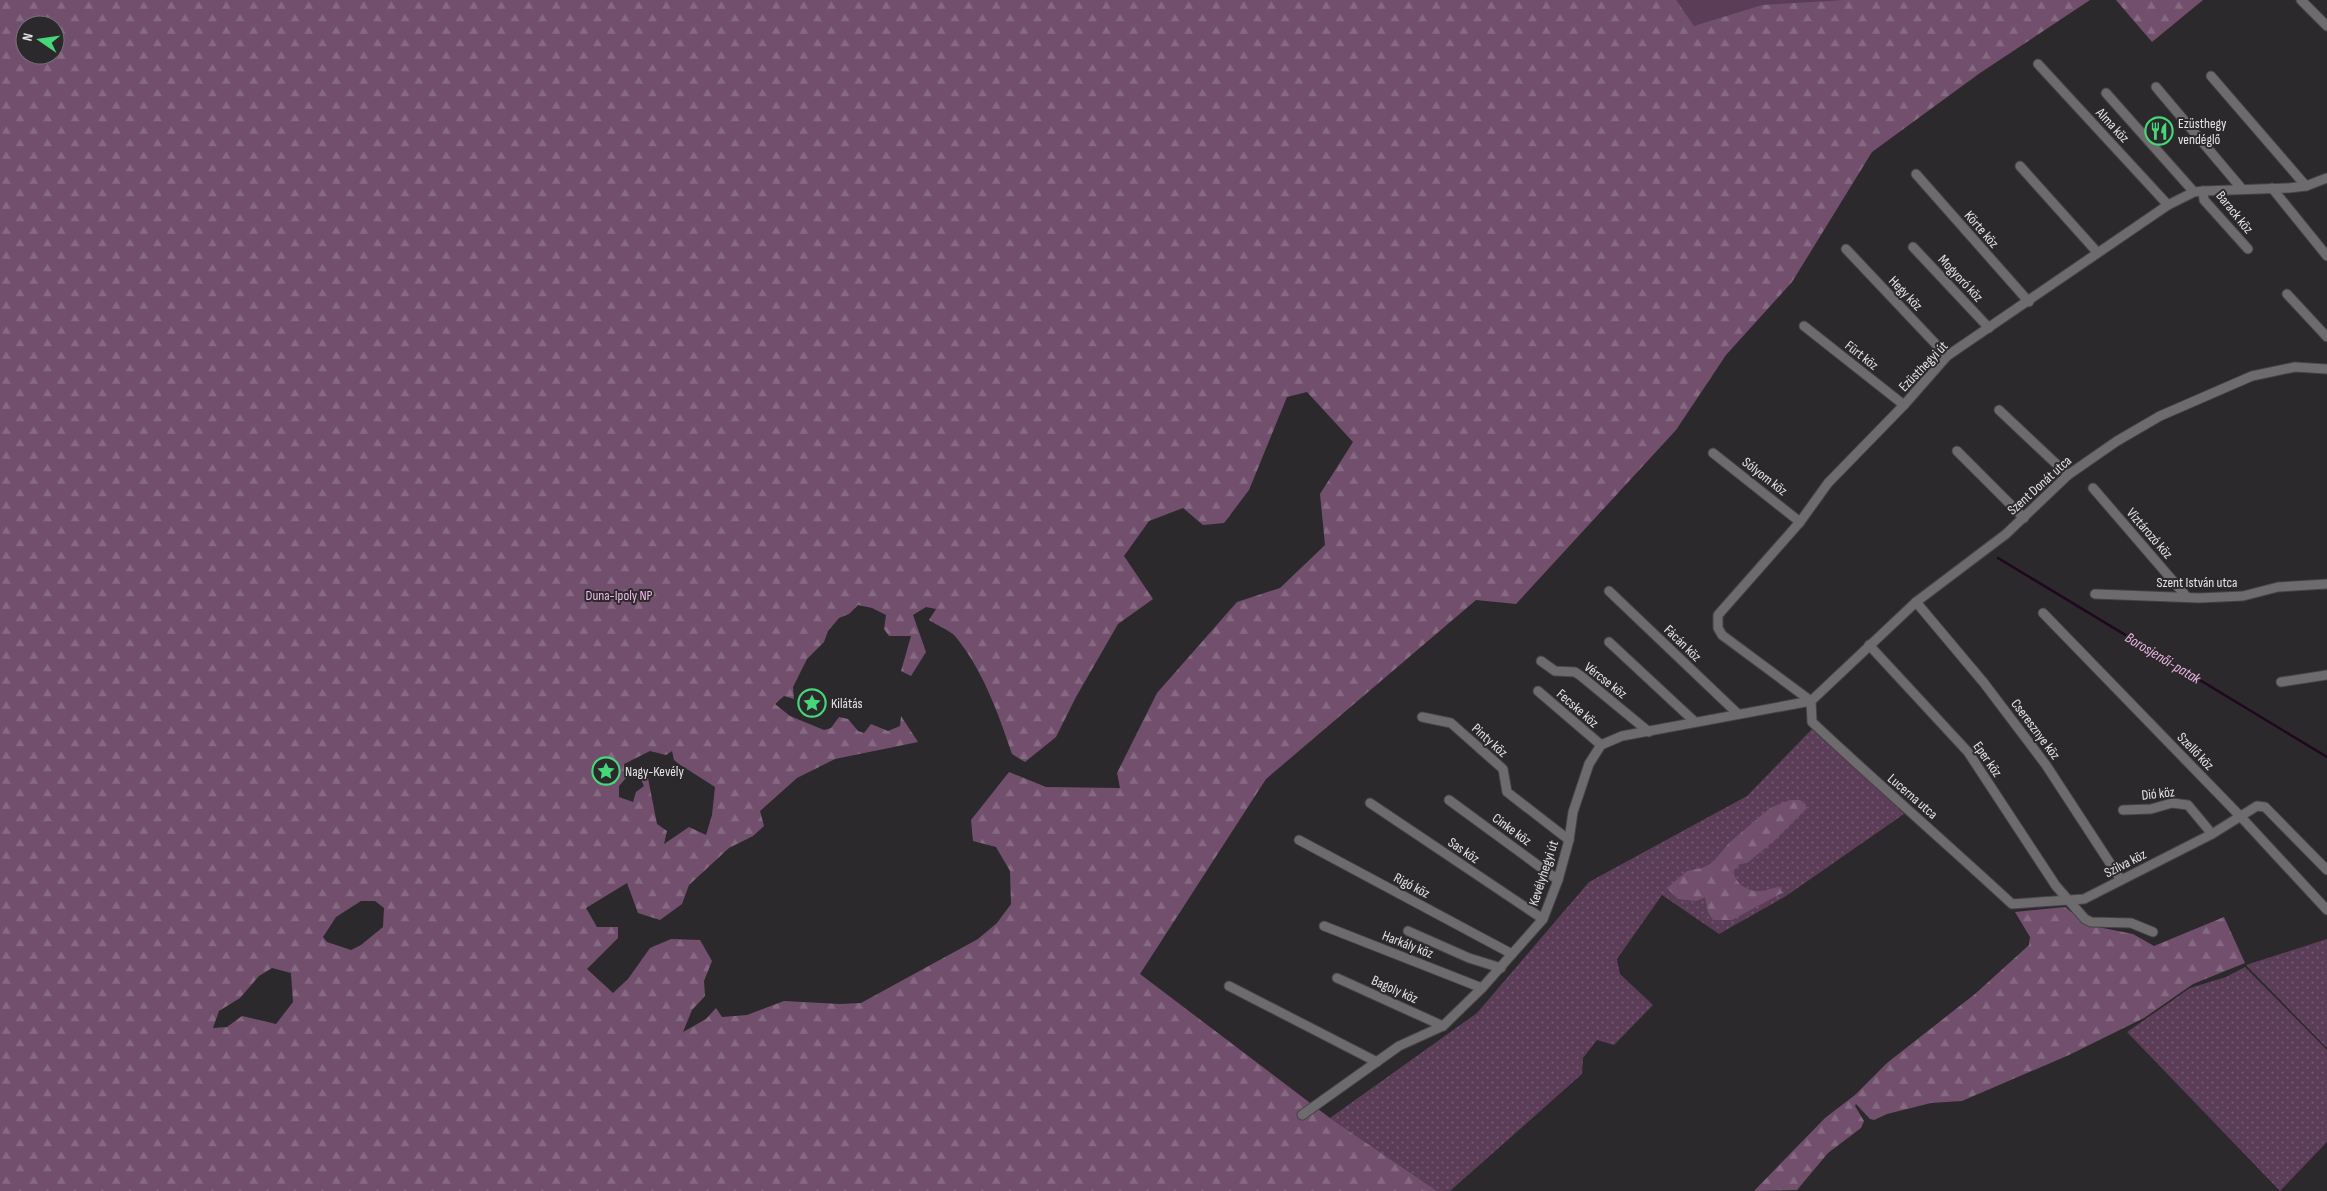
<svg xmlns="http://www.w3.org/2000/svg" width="2327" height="1191" font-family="'Sofia Sans Condensed',sans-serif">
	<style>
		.green { fill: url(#green-dots) }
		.forest { fill: url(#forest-firs); fill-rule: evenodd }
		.pitch { fill: #5b3d57 }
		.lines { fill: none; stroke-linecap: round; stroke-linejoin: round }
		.stream { stroke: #21061f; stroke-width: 2.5 }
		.street-casing { stroke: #464446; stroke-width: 11 }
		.street { stroke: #6d6b6d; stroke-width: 9 }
		.labels { text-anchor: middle; stroke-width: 4; stroke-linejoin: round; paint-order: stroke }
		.poi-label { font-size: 14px; fill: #e6e4e6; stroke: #2b292b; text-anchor: start }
		.street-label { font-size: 14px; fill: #e6e4e6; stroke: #2b292b }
		.park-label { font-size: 14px; fill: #f4baec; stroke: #2b292b }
		.water-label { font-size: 15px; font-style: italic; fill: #f0b6e7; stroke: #2b292b }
	</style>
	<defs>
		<pattern id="green-dots" width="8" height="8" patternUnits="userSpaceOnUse" patternTransform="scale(1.25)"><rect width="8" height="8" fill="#5b3d57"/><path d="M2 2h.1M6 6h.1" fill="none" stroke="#73596f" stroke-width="1.8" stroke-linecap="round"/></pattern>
		<pattern id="forest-firs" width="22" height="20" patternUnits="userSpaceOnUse" patternTransform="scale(1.25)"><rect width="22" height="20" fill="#72506d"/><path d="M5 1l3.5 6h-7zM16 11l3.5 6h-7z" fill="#866982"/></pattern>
	</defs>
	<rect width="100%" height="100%" fill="#2b292b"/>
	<!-- green -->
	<g class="green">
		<path d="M1813,728L1904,814L1786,896L1719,934L1662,895L1617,959L1620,974L1653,1005L1614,1045L1597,1040L1583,1058L1582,1074L1450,1191H1437L1330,1118L1477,1013L1589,882L1747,796Z"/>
		<path d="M2327,939V1048L2246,965Z"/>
		<path d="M2245,967L2327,1050V1142L2280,1191L2127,1032L2190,988L2226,977Z"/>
	</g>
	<!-- forest -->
	<g class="forest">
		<path d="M0,0H2090L1980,73L1872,152L1792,282L1726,355L1676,430L1516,604L1476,600L1266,779L1140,974L1330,1118L1437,1191H0ZM25,25H55V55H25ZM1307,392L1353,442L1320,494L1325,545L1280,588L1237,602L1157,693L1117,773L1120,788L1046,787L1009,772L971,820L973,841L996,847L1010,871L1011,904L997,923L978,939L861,1003L840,1004L784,1001L747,1015L722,1017L716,1008L706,1019L683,1032L692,1010L705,996L704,981L712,961L700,940L671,939L650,948L628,979L613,993L587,969L618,938V927H597L586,908L627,883L638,913L660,920L682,904L689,885L729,848L753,836L764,826L760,811L797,778L835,759L918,742L901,716L900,726L888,731L871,724L864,733L858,731L848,719L839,717L831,728L824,730L790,716L775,704L784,696L794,699L793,687L807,659L824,642L828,631L839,618L849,614L858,605L872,608L886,615L884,629L889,636H911L901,671L911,676L926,652L913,615L926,607L936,609L929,620C935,624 952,632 955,636C983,670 998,713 1012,754L1025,762L1056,737L1076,697L1118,624L1153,599L1124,556L1149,521L1183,508L1203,525L1224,523L1249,490L1287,397ZM650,751L666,755L672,751L674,760L679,764L715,787L712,815L706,835L689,827L664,844L667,831L657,824L646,768H638L631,776L641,779L644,786L636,792L633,802L619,797V786L626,778L624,764ZM361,901H375L384,908L383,927L361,945L351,950L327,942L323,937L336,917ZM272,968L291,973L293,1002L276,1024L242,1016L227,1027L213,1028L219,1011L240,998L259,976Z"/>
		<path d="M2116,0H2203L2152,42Z"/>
		<path d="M1790,800H1800L1806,805V809L1774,841L1747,863L1740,864L1734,870C1733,882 1747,892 1760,891C1767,891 1773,887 1781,887L1782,893L1732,920H1713L1708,912L1705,897L1696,901L1678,899L1667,888L1687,871L1702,868L1712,863L1729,843L1770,808Z"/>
		<path d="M2065,907L2088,925L2133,934L2154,946L2224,917L2245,963L2193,984L2144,1018L2069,1055L1962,1101L1931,1103L1887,1114L1874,1120L1870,1119L1856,1104L1855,1106L1864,1121L1861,1128L1828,1153L1797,1190L1754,1191L1825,1118L1855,1095L1887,1063L1975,994L2029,945L2030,937L2015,912Z"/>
	</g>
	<!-- pitch -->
	<path class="pitch" d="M1676,0H1844L1762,5L1694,26Z"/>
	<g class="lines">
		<!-- stream -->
		<path class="stream" d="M1998,558L2327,757"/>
		<!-- street casing -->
		<g class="street-casing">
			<g id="street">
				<path d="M2301,0L2327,26"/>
				<path d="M2038,64L2168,205"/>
				<path d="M2211,76L2306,186"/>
				<path d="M2156,87L2242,189"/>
				<path d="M2106,93L2194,192"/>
				<path d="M2020,166L2097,252"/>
				<path d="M1916,174L2029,302"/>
				<path d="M2272,188L2327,256"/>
				<path d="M2203,191L2204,200L2248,249"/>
				<path d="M1913,247L1989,328"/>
				<path d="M1846,249L1947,356"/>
				<path d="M2287,294L2327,337"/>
				<path d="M1804,326L1904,405"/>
				<path d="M1999,410L2068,475"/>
				<path d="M1957,451L2024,518"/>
				<path d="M1713,453L1800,522"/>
				<path d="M2093,488L2186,596"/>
				<path d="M1609,591L1738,714"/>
				<path d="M2095,594L2199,598L2243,596L2278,587L2327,584"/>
				<path d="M1916,602L1984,683L2046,765L2121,880"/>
				<path d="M2043,613L2241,817L2327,910"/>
				<path d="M1609,642L1695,722"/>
				<path d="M1869,645L1968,752L2056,886L2085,919L2091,922L2131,923L2153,932"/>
				<path d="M1541,661L1555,671L1575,672L1581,676L1649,732"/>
				<path d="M2281,682L2327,675"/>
				<path d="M1538,691L1601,745"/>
				<path d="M1811,701L1722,635L1718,628V615L1800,522L1828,483L1904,405L1947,356L2168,205L2194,192L2203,191L2289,188L2306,186L2327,178"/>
				<path d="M1811,701L1812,722C1878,784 1946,843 2012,904L2084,899L2212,834L2257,806L2265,807L2327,870"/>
				<path d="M1422,717L1451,723L1503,769L1507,792L1569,840"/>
				<path d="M1449,800L1558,880"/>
				<path d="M1370,803L1543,919"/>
				<path d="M2123,810L2151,809L2172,803L2188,805L2212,834"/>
				<path d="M1299,840L1512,954"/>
				<path d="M1324,926L1482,988"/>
				<path d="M1408,931L1469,958L1501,968"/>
				<path d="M1337,978L1443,1026"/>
				<path d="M1229,986L1377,1062"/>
				<path d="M1302,1115L1399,1046L1443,1026L1482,988L1543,919L1558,880L1569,840L1573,812L1589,764L1601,745L1622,736L1811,701L1916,602L2006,534L2068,475L2117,441L2160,416L2252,376L2295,367L2327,369"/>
			</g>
		</g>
		<!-- street -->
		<use href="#street" class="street"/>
	</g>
	<!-- icons -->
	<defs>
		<g id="restaurant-ring" transform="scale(1.4375)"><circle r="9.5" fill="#2b292b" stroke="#46d779" stroke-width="1.5"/><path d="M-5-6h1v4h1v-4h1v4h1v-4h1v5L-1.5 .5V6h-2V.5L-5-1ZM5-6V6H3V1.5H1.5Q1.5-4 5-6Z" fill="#46d779"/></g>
		<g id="sight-ring" transform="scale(1.4375)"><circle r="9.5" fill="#2b292b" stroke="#46d779" stroke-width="1.5"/><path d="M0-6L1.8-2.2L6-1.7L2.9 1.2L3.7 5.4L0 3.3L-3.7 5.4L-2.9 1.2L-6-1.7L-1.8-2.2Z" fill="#46d779"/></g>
	</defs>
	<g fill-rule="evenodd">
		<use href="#restaurant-ring" x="2159" y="131"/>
		<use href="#sight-ring" x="812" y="703"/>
		<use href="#sight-ring" x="606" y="771"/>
	</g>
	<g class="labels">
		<!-- poi labels -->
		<g class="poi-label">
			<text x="2178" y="128">Ezüsthegy<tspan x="2178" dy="16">vendéglő</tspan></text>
			<text x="831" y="708">Kilátás</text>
			<text x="625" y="776">Nagy-Kevély</text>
		</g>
		<!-- street labels -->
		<g class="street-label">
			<text transform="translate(2113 125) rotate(47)" y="5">Alma köz</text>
			<text transform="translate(2235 212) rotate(51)" y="5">Barack köz</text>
			<text transform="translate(1982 229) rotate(49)" y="5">Körte köz</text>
			<text transform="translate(1961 278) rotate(47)" y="5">Mogyoró köz</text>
			<text transform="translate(1906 293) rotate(46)" y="5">Hegy köz</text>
			<text transform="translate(1862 355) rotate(38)" y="5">Fürt köz</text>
			<text transform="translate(1923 366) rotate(-46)" y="5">Ezüsthegyi út</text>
			<text transform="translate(1765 476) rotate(38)" y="5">Sólyom köz</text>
			<text transform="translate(2039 485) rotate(-42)" y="5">Szent Donát utca</text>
			<text transform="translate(2150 533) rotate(49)" y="5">Víztározó köz</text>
			<text x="2197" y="587">Szent István utca</text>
			<text transform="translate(1683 643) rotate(44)" y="5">Fácán köz</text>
			<text transform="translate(1606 680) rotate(38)" y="5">Vércse köz</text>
			<text transform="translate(1578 708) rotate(41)" y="5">Fecske köz</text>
			<text transform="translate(2036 729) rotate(53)" y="5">Cseresznye köz</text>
			<text transform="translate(1490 740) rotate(42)" y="5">Pinty köz</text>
			<text transform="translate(2196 751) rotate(46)" y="5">Szellő köz</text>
			<text transform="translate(1988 759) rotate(55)" y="5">Eper köz</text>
			<text transform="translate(2158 793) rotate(-6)" y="5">Dió köz</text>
			<text transform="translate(1913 796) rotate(41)" y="5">Lucerna utca</text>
			<text transform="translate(1512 829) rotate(36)" y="5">Cinke köz</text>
			<text transform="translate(1464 850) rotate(34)" y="5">Sas köz</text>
			<text transform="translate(2125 863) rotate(-27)" y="5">Szilva köz</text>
			<text transform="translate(1543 873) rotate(-72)" y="5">Kevélyhegyi út</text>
			<text transform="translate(1412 885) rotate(28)" y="5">Rigó köz</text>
			<text transform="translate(1408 944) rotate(21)" y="5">Harkály köz</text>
			<text transform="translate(1395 989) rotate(24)" y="5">Bagoly köz</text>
		</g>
		<!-- park labels -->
		<g class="park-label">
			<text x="619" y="600">Duna-Ipoly NP</text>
		</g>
		<!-- water labels -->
		<g class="water-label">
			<text transform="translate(2163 658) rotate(31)" y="5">Borosjenői-patak</text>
		</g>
	</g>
	<!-- north arrow -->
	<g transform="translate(40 40) rotate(283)"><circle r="24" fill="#2b292b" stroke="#767476"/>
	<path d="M0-4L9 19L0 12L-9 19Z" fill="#46d779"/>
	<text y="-8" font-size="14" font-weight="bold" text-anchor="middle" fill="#e6e4e6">N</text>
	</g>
</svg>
